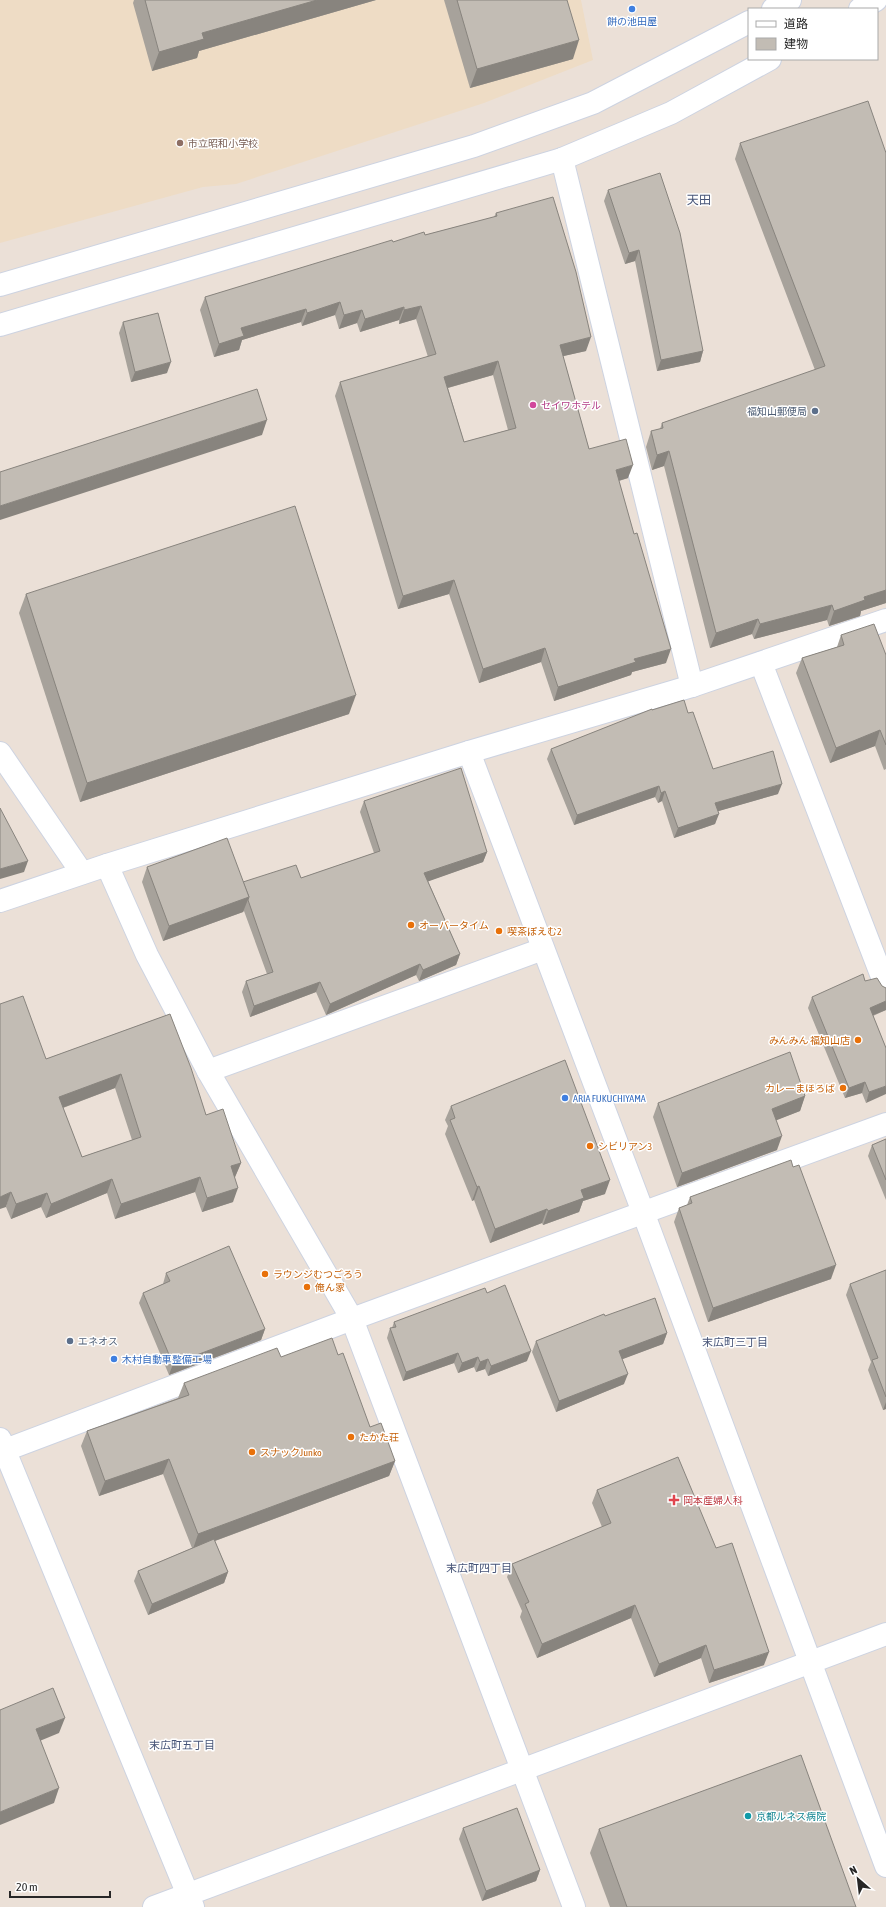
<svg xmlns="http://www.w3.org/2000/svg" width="886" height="1907" font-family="'Asap Condensed','Noto Sans JP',sans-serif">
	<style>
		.education { fill: #eedcc5 }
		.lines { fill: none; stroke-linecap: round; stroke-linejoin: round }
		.minor-casing { stroke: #cdd3e1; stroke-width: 24 }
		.tertiary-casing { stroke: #cdd3e1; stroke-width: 24 }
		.minor { stroke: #fff; stroke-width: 22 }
		.tertiary { stroke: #fff; stroke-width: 22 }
		.wall { fill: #a7a29b; fill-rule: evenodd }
		.shaded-wall { fill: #88847e }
		.building { fill: #c2bcb4; stroke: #88847e; fill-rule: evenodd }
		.shop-dot { fill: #3f7fe0; stroke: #fff; stroke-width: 1.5 }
		.education-dot { fill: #8d6e63; stroke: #fff; stroke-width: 1.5 }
		.hotel-dot { fill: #d1479c; stroke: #fff; stroke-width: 1.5 }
		.service-dot { fill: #5c6f8a; stroke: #fff; stroke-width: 1.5 }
		.food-dot { fill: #e8710a; stroke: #fff; stroke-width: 1.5 }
		.health-dot { fill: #e0444e; stroke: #fff; stroke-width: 1.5 }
		.culture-dot { fill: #0f9aa8; stroke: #fff; stroke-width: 1.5 }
		.labels { text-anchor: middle; stroke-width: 3; stroke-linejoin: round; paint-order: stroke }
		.shop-label { font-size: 10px; fill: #366cbe; stroke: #fff; text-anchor: start }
		.education-label { font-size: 10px; fill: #785e54; stroke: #fff; text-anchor: start }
		.hotel-label { font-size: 10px; fill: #b23c85; stroke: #fff; text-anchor: start }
		.service-label { font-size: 10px; fill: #4e5e75; stroke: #fff; text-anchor: end }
		.food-label { font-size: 10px; fill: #c56008; stroke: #fff; text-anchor: start }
		.health-label { font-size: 10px; fill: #be3a42; stroke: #fff; text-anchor: start }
		.culture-label { font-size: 10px; fill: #0d838f; stroke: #fff; text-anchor: start }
		.neighbourhood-label { font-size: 11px; fill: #475578; stroke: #fff }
		.quarter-label { font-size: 12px; fill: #475578; stroke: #fff }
	</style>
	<rect width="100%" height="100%" fill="#ebe0d7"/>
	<!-- education -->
	<path class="education" d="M0,0H581L593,60L484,103L236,184L203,187L0,243Z"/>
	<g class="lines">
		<!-- minor casing -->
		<g class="minor-casing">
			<g id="minor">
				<path d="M562,159L692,686"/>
				<path d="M761,663L886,987"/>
				<path d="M469,752L643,1212L886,1866"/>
				<path d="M0,753L82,873"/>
				<path d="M107,865L147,955L208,1071L352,1319L574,1907"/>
				<path d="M0,901L107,865L469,752L692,686L886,620"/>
				<path d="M208,1071L543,949"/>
				<path d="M0,1452L352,1319L886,1124"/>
				<path d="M154,1907L886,1634"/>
			</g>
		</g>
		<!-- tertiary casing -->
		<g class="tertiary-casing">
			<g id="tertiary">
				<path d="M773,9L790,0"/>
				<path d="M860,9L876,0"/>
				<path d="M0,285L474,146L593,103L749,22"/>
				<path d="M0,325L562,159L671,113L770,59"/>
				<path d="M0,1439L193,1907"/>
			</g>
		</g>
		<!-- minor -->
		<use href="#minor" class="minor"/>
		<!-- tertiary -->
		<use href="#tertiary" class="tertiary"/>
	</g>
	<!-- wall -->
	<g class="wall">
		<path d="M134,0H376L199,51L197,58L152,71L133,3Z"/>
		<path d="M444,0H567L573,59L470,88Z"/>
		<path d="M740,143L886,153V603L861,611L860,616L829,626L827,620L754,639L752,634L710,648L664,466L652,470L646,447L651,431L660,429L662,423L815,370L735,159Z"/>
		<path d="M608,190L703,351L700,362L657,371L635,261L625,264L604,201Z"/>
		<path d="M496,213L586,351L563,356L589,449L628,478L619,481L666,663L632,672L631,675L554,701L541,662L479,683L449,594L398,609L335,396L340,382L428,357L416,319L399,324V320L360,332L357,323L339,329L335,315L302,326L301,322L242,340L239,350L214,357L200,310L205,297L393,242L425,235L494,217ZM493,375L508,430L464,442L448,388Z"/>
		<path d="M123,322L167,373L131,382L119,333Z"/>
		<path d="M26,594L349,714L80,802L19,613Z"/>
		<path d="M841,635L886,655V769L884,770L875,746L830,763L796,673L802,658L837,647Z"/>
		<path d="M652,710L688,713L713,769L778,794L718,811L715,824L674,838L662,801L658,803L655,797L574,825L547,759L551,749Z"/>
		<path d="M364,801L487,852L483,862L428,881L460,954L456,965L419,981L416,975L326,1015L316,992L250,1017L242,992L246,981L267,974L244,911L243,912L163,941L142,882L147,867L243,882L301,878L374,853L360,812Z"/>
		<path d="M865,981L886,988V1010L873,1016L886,1048L866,1103L862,1093L845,1098L808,1008L812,997Z"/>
		<path d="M170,1014L206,1115L241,1163L235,1177L234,1178L233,1202L202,1212L195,1192L115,1219L107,1193L46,1218L41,1207L11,1219L6,1207L46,1059ZM115,1088L132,1140L82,1157L63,1108Z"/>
		<path d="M805,1096L800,1111L776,1120L777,1150L677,1187L653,1117L658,1103Z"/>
		<path d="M451,1106L605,1194L583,1201L579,1212L543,1225L542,1223L490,1243L474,1200L472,1201L445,1134L448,1126L445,1120Z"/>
		<path d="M886,1139V1200L868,1156L872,1145Z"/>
		<path d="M793,1167L831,1279L708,1322L674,1222L679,1208L687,1205L690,1197Z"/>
		<path d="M886,1270V1409L883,1410L868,1370L871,1362L846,1295L850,1284Z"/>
		<path d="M166,1273L265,1329L261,1340L169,1375L139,1303L143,1293L163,1284Z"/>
		<path d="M487,1293L527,1361L488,1376L485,1369L476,1372L474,1367L458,1373L454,1363L403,1381L387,1338L390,1328H392L394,1322Z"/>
		<path d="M605,1316L667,1333L663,1344L622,1359L624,1384L556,1412L532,1352L536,1341Z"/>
		<path d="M338,1355L370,1427L395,1461L389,1476L215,1541L228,1572L224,1583L148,1615L134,1581L138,1571L192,1548L163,1474L99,1496L81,1446L87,1431L178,1398L184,1383L281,1357Z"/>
		<path d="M597,1490L764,1665L709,1683L701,1658L654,1677L631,1618L537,1658L520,1617L522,1611L507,1577L512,1564L602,1527L592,1503Z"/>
		<path d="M463,1828L540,1870L536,1881L482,1901L459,1839Z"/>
		<path d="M599,1829L856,1907H610L590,1853Z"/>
	</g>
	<!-- shaded-wall -->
	<g class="shaded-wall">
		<path d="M317,0H376L199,51L197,58L152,71L159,52L202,33Z"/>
		<path d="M579,40L573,59L470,88L477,69Z"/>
		<path d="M639,250L635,261L625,264L629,253Z"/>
		<path d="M340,302L335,315L302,326L307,313Z"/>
		<path d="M421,306L416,319L399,324L404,310Z"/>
		<path d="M404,307L399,320L360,332L365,319Z"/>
		<path d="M306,309L301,322L242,340L239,350L214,357L219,344L241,328Z"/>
		<path d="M362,310L357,323L339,329L344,315Z"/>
		<path d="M591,337L586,351L555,358L560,345Z"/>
		<path d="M703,351L700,362L657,371L661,360Z"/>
		<path d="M498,361L493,375L440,390L444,377Z"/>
		<path d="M171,362L167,373L131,382L135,372Z"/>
		<path d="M267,420L262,435L0,520V506Z"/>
		<path d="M669,451L664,466L652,470L657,455Z"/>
		<path d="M633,465L628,478L611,483L616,470Z"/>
		<path d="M454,580L449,594L398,609L403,596Z"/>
		<path d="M886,590V603L861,611L860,616L829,626L834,611L864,597Z"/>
		<path d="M832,605L827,620L754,639L760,624Z"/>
		<path d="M758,619L752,634L710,648L716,633Z"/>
		<path d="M545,648L541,662L479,683L483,669Z"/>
		<path d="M671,649L666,663L632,672L631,675L554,701L558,687L634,659Z"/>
		<path d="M356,695L349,714L80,802L87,783Z"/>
		<path d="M880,730L875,746L830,763L836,748Z"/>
		<path d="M782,784L778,794L712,813L715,803Z"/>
		<path d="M659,786L655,797L574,825L577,815Z"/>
		<path d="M665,791L662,801L658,803L661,793Z"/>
		<path d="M719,814L715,824L674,838L678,828Z"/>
		<path d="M487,852L483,862L421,884L424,873Z"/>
		<path d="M28,861L24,872L0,879V869Z"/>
		<path d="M249,897L243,912L163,941L169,926Z"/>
		<path d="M460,954L456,965L419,981L423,970Z"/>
		<path d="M420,964L416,975L326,1015L330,1004Z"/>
		<path d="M320,982L316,992L250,1017L254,1006Z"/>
		<path d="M886,1001V1010L866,1018L870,1008Z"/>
		<path d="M121,1074L115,1088L54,1111L59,1097Z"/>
		<path d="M865,1082L862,1093L845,1098L849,1088Z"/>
		<path d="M886,1086V1094L866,1103L869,1092Z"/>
		<path d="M805,1096L800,1111L767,1124L772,1109Z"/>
		<path d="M782,1136L777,1150L677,1187L682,1173Z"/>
		<path d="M241,1163L235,1177L225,1181L231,1166Z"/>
		<path d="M200,1177L195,1192L115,1219L121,1204Z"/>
		<path d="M112,1179L107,1193L46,1218L51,1204Z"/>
		<path d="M610,1180L605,1194L583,1201L579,1212L543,1225L548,1211L581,1190Z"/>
		<path d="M479,1186L474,1200L472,1201L477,1187Z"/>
		<path d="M238,1188L233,1202L202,1212L207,1198Z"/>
		<path d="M11,1192L6,1207L0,1209V1197Z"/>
		<path d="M47,1193L41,1207L11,1219L16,1204Z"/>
		<path d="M547,1209L542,1223L490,1243L495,1229Z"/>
		<path d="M836,1265L831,1279L708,1322L713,1308Z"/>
		<path d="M265,1329L261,1340L169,1375L173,1364Z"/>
		<path d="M667,1333L663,1344L615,1362L619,1351Z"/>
		<path d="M531,1351L527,1361L488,1376L491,1366Z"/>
		<path d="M458,1353L454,1363L403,1381L406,1372Z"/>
		<path d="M478,1357L474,1367L458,1373L462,1363Z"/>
		<path d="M488,1359L485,1369L476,1372L480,1362Z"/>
		<path d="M628,1374L624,1384L556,1412L559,1401Z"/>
		<path d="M886,1402V1409L883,1410Z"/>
		<path d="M169,1459L163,1474L99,1496L105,1481Z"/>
		<path d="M395,1461L389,1476L193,1549L198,1534Z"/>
		<path d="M228,1572L224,1583L148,1615L152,1604Z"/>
		<path d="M635,1605L631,1618L537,1658L542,1644Z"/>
		<path d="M706,1645L701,1658L654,1677L659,1664Z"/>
		<path d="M769,1652L764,1665L709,1683L714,1670Z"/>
		<path d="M65,1718L59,1733L30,1745L36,1729Z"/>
		<path d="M59,1788L54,1803L0,1825V1812Z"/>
		<path d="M540,1870L536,1881L482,1901L486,1891Z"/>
	</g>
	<!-- building -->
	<g class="building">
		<path d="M145,0H317L202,33L204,39L159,52Z"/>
		<path d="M457,0H567L579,40L477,69Z"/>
		<path d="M868,101L886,153V590L864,597L865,600L834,611L832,605L760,624L758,619L716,633L669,451L657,455L651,431L663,428L662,423L825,366L740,143Z"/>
		<path d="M660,173L680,233L703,351L661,360L639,250L629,253L608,190Z"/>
		<path d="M553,197L576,272L591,337L560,345L589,449L626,439L633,465L616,470L634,534L637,533L671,649L634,659L636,662L558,687L545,648L483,669L454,580L403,596L340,382L436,354L421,306L404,310V307L365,319L362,310L344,315L340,302L307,313L306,309L241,328L244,336L219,344L205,297L392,240L393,242L424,232L425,235L497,216L496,213ZM498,361L516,428L464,442L444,377Z"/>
		<path d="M158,313L171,362L135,372L123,322Z"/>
		<path d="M257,389L267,420L0,506V472Z"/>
		<path d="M295,506L356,695L87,783L26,594Z"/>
		<path d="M874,624L886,655V745L880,730L836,748L802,658L844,645L841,635Z"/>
		<path d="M684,700L688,713L693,712L713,769L773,751L782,784L715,803L719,814L678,828L665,791L661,793L659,786L577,815L551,749L652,709V710Z"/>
		<path d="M461,768L487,852L424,873L460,954L423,970L420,964L330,1004L320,982L254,1006L246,981L273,972L248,900L249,897L243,882L296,865L301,878L380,851L364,801Z"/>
		<path d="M0,808L28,861L0,869Z"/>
		<path d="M227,838L249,897L169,926L147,867Z"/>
		<path d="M863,974L865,981L877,978L882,986L886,988V1001L870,1008L886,1048V1086L869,1092L865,1082L849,1088L812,997Z"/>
		<path d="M23,996L46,1059L170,1014L191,1068L206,1115L223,1109L241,1163L231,1166L238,1188L207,1198L200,1177L121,1204L112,1179L51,1204L47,1193L16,1204L11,1192L0,1197V1004ZM121,1074L141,1137L82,1157L59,1097Z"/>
		<path d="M790,1052L805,1096L772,1109L782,1136L682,1173L658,1103Z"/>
		<path d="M565,1060L610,1180L581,1190L584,1198L548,1211L547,1209L495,1229L479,1186L477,1187L450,1120L455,1118L451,1106Z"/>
		<path d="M886,1139V1180L872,1145Z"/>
		<path d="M791,1160L793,1167L799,1165L836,1265L713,1308L679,1208L692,1203L690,1197Z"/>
		<path d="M229,1246L265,1329L173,1364L143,1293L170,1281L166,1273Z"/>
		<path d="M886,1270V1397L872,1360L878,1358L850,1284Z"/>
		<path d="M505,1285L531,1351L491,1366L488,1359L480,1362L478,1357L462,1363L458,1353L406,1372L390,1328L396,1327L394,1322L485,1288L487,1293Z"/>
		<path d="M655,1298L667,1333L619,1351L628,1374L559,1401L536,1341L604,1314L605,1316Z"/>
		<path d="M332,1338L338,1355L343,1353L370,1427L381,1423L395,1461L198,1534L169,1459L105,1481L87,1431L189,1395L184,1383L277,1348L281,1357Z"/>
		<path d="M678,1457L716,1548L732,1543L769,1652L714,1670L706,1645L659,1664L635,1605L542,1644L525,1604L529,1602L512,1564L611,1523L597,1490Z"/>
		<path d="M214,1539L228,1572L152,1604L138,1571Z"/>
		<path d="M53,1688L65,1718L36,1729L59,1788L0,1812V1710Z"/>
		<path d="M801,1755L856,1907H627L599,1829Z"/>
		<path d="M517,1808L540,1870L486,1891L463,1828Z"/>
	</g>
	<!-- markers -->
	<g class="shop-dot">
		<circle cx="632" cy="9" r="4"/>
		<circle cx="565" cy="1098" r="4"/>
		<circle cx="114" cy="1359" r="4"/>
	</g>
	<circle class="education-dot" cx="180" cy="143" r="4"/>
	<circle class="hotel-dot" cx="533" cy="405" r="4"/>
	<g class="service-dot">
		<circle cx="815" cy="411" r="4"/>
		<circle cx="70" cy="1341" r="4"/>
	</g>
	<g class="food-dot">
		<circle cx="411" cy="925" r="4"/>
		<circle cx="499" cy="931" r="4"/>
		<circle cx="858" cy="1040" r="4"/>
		<circle cx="843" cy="1088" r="4"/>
		<circle cx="590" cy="1146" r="4"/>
		<circle cx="265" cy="1274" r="4"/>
		<circle cx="307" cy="1287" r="4"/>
		<circle cx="351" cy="1437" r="4"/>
		<circle cx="252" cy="1452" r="4"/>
	</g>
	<path class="health-dot" d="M672 1494h4v4h4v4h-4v4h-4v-4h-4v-4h4z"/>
	<circle class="culture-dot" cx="748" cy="1816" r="4"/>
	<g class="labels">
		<!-- shop labels -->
		<g class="shop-label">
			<text x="632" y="25" text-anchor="middle">餅の池田屋</text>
			<text x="573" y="1102">ARIA FUKUCHIYAMA</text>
			<text x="122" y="1363">木村自動車整備工場</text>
		</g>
		<!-- education labels -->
		<g class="education-label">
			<text x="188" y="147">市立昭和小学校</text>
		</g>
		<!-- hotel labels -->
		<g class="hotel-label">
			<text x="541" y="409">セイワホテル</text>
		</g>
		<!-- service labels -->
		<g class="service-label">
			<text x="807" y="415">福知山郵便局</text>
			<text x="78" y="1345" text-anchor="start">エネオス</text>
		</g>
		<!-- food labels -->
		<g class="food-label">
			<text x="419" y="929">オーバータイム</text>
			<text x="507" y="935">喫茶ぽえむ2</text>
			<text x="850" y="1044" text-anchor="end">みんみん 福知山店</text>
			<text x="835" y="1092" text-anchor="end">カレーまほろば</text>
			<text x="598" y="1150">シビリアン3</text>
			<text x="273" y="1278">ラウンジむつごろう</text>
			<text x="315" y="1291">俺ん家</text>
			<text x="359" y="1441">たかた荘</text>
			<text x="260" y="1456">スナックJunko</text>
		</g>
		<!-- health labels -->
		<g class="health-label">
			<text x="683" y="1504">岡本産婦人科</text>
		</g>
		<!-- culture labels -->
		<g class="culture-label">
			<text x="756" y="1820">京都ルネス病院</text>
		</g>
		<!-- neighbourhood labels -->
		<g class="neighbourhood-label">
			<text x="735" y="1346">末広町三丁目</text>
			<text x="479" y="1572">末広町四丁目</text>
			<text x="182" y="1749">末広町五丁目</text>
		</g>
		<!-- quarter labels -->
		<g class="quarter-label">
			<text x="699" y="204">天田</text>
		</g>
	</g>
	<!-- legend -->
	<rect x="748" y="8" width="130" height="52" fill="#ffffff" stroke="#a9a9a9"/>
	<rect x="756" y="21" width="20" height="6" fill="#ffffff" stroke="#a9a9a9"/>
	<text x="784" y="28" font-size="12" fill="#272727">道路</text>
	<rect x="756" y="38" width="20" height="12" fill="#c2bcb4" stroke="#a9a9a9"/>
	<text x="784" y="48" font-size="12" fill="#272727">建物</text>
	<!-- north arrow -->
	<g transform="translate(858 1879) rotate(332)" stroke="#ffffff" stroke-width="3" paint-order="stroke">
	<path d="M0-3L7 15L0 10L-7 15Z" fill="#272727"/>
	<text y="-6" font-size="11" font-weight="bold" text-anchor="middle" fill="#272727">N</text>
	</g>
	<!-- scale -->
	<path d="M10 1891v6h100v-6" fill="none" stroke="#272727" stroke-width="2"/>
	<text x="16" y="1891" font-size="12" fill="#272727" stroke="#ffffff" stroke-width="3" paint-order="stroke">20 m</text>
</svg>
